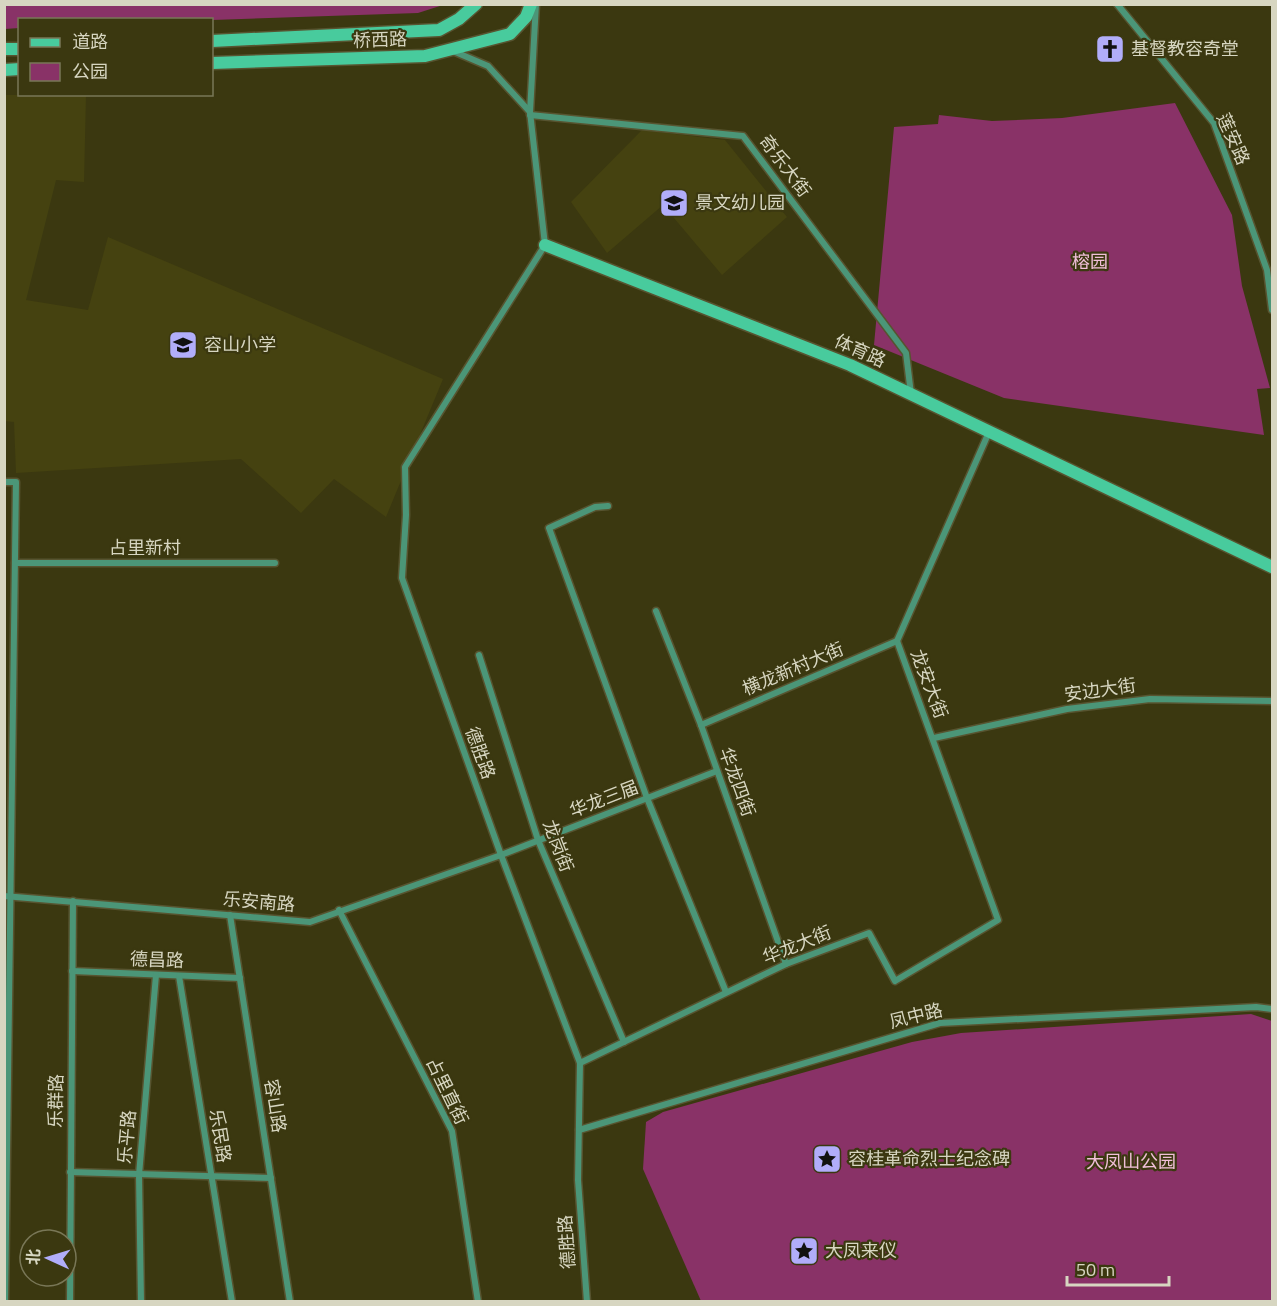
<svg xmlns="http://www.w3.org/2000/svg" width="1277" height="1306" font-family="'Titillium Web','Noto Sans SC',sans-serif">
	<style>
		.built { fill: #454210 }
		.green { fill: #893267 }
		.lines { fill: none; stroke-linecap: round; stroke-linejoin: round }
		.street-casing { stroke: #575430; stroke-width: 9 }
		.secondary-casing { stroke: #575430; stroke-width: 15 }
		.street { stroke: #4b9678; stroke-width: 6 }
		.secondary { stroke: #48cb9d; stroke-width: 12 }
		.labels { text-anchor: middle; stroke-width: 4.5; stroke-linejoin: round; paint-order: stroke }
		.street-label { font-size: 18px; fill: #d7d6c1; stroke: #3b3810 }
		.poi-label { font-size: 18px; fill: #d7d6c1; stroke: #3b3810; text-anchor: start }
		.park-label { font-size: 18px; fill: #f1bfd9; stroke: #3b3810 }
	</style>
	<rect width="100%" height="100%" fill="#3b3810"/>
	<!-- built -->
	<g class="built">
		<path d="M4,95H86L84,182L56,180L26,300L88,310L108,237L443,379L386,517L334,479L301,513L241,459L16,473L14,422L4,421Z"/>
		<path d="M642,130L725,140L787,217L722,275L663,205L607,253L571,202Z"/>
	</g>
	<!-- green -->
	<g class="green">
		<path d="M4,5L5,4L443,5L418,13L212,20H20L19,28L5,29Z"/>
		<path d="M1175,103L1232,215L1242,286L1270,388L1257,389L1264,435L1004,398L874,345L894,127L938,124L939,115L992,121L1062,118Z"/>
		<path d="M1251,1014L1272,1021V1301H701L643,1169L646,1122L663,1112L912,1042L961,1033Z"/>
	</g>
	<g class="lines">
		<!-- street casing -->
		<g class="street-casing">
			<g id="street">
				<path d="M536,4L530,112L545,245L405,467L406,515L402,578L501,855L580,1063L578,1180L587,1302"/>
				<path d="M1117,4L1214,123L1267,270L1272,310"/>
				<path d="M453,51L488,66L530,112"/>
				<path d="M530,115L743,136L906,353L911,394"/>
				<path d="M4,482H16L5,1302"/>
				<path d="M608,506L595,507L549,528L647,798L726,992"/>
				<path d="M15,563H275"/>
				<path d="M656,611L701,725L786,964"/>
				<path d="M479,655L538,840L624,1042"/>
				<path d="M701,725L897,641"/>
				<path d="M934,738L1067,709L1150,699L1272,701"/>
				<path d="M4,896L310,922L501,855L717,771"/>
				<path d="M339,910L452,1131L478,1302"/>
				<path d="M230,915L290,1302"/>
				<path d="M72,971L240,978"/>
				<path d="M179,976L232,1302"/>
				<path d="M580,1063L786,964L869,933L895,981L998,920L897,641L989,432"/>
				<path d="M579,1130L940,1023L1256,1007L1272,1009"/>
				<path d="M70,1172L271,1178"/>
				<path d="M70,1302L73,901"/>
				<path d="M141,1302L139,1175L156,975"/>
			</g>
		</g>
		<!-- secondary casing -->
		<g class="secondary-casing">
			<g id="secondary">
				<path d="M212,41L439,30L459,19L476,4"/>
				<path d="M4,49H20"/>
				<path d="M212,63L425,56L510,34L526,17L531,4"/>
				<path d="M4,70L20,69"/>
				<path d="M545,245L850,365L1272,567"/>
			</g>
		</g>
		<!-- street -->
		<use href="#street" class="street"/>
		<!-- secondary -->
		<use href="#secondary" class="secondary"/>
	</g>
	<!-- icons -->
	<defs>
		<g id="church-square" transform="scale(1.5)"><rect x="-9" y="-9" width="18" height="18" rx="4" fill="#b1adfa" stroke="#3b3810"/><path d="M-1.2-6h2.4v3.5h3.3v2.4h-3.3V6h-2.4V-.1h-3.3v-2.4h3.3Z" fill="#111"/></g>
		<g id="school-square" transform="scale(1.5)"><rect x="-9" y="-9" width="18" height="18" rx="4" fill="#b1adfa" stroke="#3b3810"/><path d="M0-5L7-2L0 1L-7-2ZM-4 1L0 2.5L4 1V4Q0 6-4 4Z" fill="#111"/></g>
		<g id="sight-square" transform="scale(1.5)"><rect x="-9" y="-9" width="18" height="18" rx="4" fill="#b1adfa" stroke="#3b3810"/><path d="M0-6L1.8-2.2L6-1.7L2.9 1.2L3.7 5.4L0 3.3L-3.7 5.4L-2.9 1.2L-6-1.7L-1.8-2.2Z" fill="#111"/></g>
	</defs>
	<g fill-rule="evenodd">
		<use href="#church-square" x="1110" y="49"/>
		<use href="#school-square" x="674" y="203"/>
		<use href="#school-square" x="183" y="345"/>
		<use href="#sight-square" x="827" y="1159"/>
		<use href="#sight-square" x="804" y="1251"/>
	</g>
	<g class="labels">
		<!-- street labels -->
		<g class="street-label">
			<text transform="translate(380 40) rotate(-2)" y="6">桥西路</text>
			<text transform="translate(1233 139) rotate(66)" y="6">莲安路</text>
			<text transform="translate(785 166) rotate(53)" y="6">奇乐大街</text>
			<text transform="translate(860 351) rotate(24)" y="6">体育路</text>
			<text x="145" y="554">占里新村</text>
			<text transform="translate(793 669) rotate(-23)" y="6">横龙新村大街</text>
			<text transform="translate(929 684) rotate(69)" y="6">龙安大街</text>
			<text transform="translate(1100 690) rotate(-8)" y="6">安边大街</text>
			<text transform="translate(480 753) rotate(70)" y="6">德胜路</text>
			<text transform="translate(737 782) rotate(70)" y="6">华龙四街</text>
			<text transform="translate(604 799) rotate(-21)" y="6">华龙三届</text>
			<text transform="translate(558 846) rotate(69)" y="6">龙岗街</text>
			<text transform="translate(259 902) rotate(5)" y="6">乐安南路</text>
			<text transform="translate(797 945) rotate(-22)" y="6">华龙大街</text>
			<text transform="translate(157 960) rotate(2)" y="6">德昌路</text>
			<text transform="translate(916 1016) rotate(-14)" y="6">凤中路</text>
			<text transform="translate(447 1091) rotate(64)" y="6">占里直街</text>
			<text transform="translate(56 1101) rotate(-89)" y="6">乐群路</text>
			<text transform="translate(275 1106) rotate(81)" y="6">容山路</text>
			<text transform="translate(220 1136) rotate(81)" y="6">乐民路</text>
			<text transform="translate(127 1137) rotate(-85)" y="6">乐平路</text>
			<text transform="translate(567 1242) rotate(-94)" y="6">德胜路</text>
		</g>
		<!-- poi labels -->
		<g class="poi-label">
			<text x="1131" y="55">基督教容奇堂</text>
			<text x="695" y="209">景文幼儿园</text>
			<text x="204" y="351">容山小学</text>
			<text x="848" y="1165">容桂革命烈士纪念碑</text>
			<text x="825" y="1257">大凤来仪</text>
		</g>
		<!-- park labels -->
		<g class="park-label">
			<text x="1090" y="268">榕园</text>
			<text x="1131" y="1168">大凤山公园</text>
		</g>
	</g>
	<!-- border -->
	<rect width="1277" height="1306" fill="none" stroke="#d7d6c1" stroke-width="12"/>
	<!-- legend -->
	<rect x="18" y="18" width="195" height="78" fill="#3b3810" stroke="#797757" stroke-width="1.5"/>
	<rect x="30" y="38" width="30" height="9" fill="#48cb9d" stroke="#797757" stroke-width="1.5"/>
	<text x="72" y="48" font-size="18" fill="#d7d6c1">道路</text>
	<rect x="30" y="63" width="30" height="18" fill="#893267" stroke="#797757" stroke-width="1.5"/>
	<text x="72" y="78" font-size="18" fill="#d7d6c1">公园</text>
	<!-- north arrow -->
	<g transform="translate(48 1258) rotate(274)"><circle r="28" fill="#3b3810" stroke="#797757" stroke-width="1.5"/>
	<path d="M0-4.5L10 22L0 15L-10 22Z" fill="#b1adfa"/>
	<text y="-9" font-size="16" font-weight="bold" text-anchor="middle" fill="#d7d6c1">北</text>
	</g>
	<!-- scale -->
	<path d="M1067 1276v9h102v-9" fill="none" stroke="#d7d6c1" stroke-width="3"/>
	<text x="1076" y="1276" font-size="18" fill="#d7d6c1" stroke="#3b3810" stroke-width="4.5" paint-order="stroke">50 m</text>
</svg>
